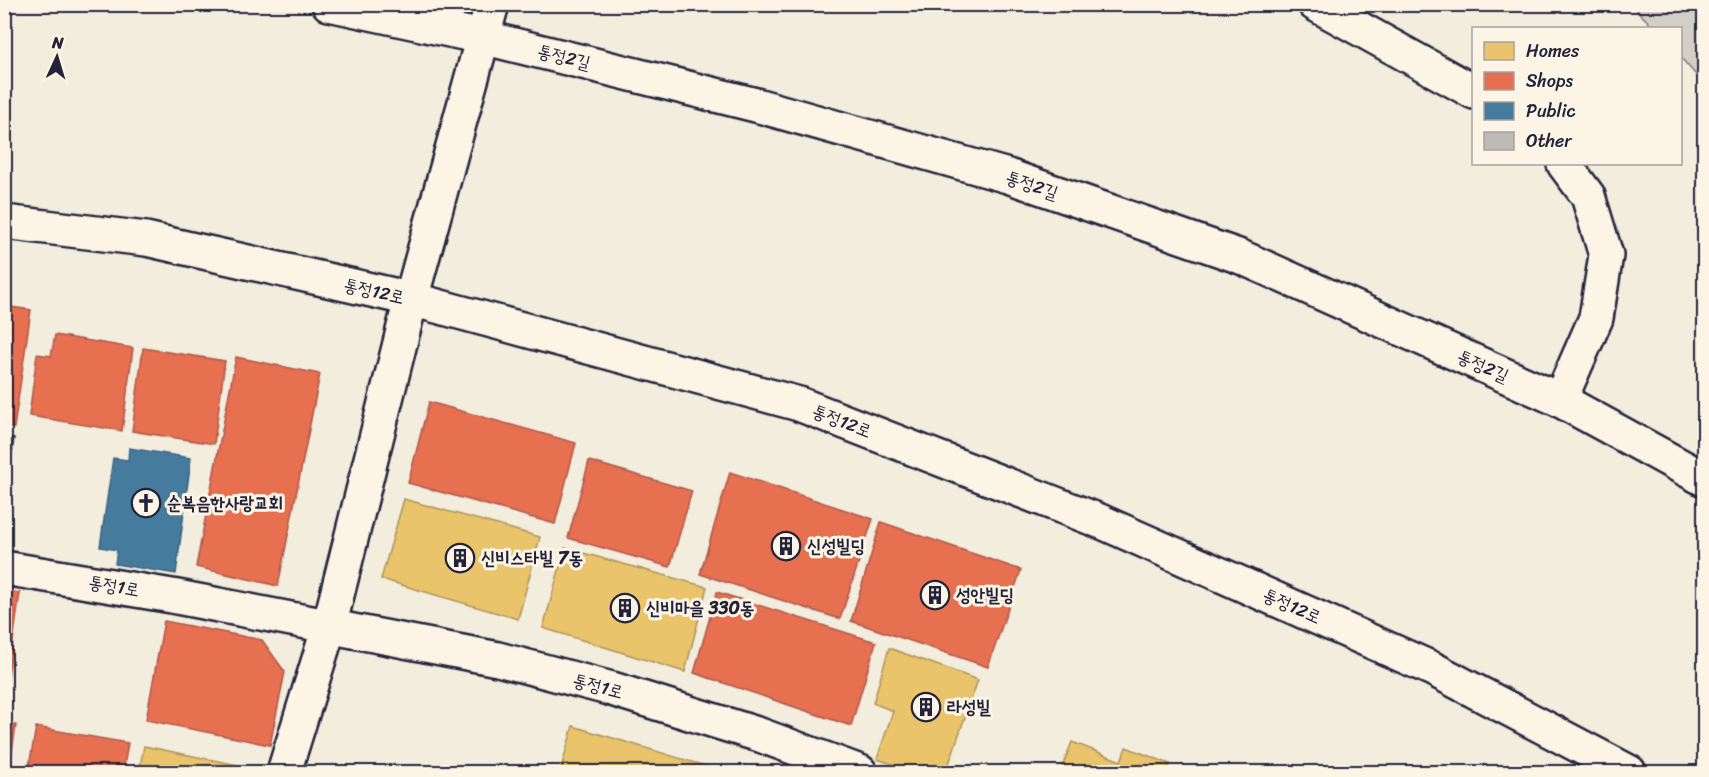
<svg xmlns="http://www.w3.org/2000/svg" width="1709" height="777" font-family="Sriracha,'Poor Story',sans-serif">
	<style>
		.green { fill: #d4cfc6; stroke: #7b7880; stroke-width: 1.5 }
		.homes { fill: #e9c46a; stroke: #ad935c; stroke-width: 1.5 }
		.shops { fill: #e76f51; stroke: #ac584a; stroke-width: 1.5 }
		.public { fill: #457b9d; stroke: #3a6080; stroke-width: 1.5 }
		.building { fill: #bfbab6; stroke: #22223b; stroke-width: 1.5 }
		.lines { fill: none; stroke-linecap: round; stroke-linejoin: round }
		.minor-casing { stroke: #22223b; stroke-width: 38 }
		.minor { stroke: #fcf5e5; stroke-width: 33 }
		.labels { text-anchor: middle; stroke-width: 6; stroke-linejoin: round; paint-order: stroke }
		.street-label { font-size: 18px; fill: #22223b; stroke: #fcf5e5 }
		.poi-label { font-size: 18px; font-weight: bold; fill: #22223b; stroke: #fcf5e5; text-anchor: start }
	</style>
	<rect width="100%" height="100%" fill="#f3edde"/>
	<filter id="ink" filterUnits="userSpaceOnUse"><feTurbulence type="fractalNoise" baseFrequency=".0167" numOctaves="2"/><feDisplacementMap in="SourceGraphic" scale="12" xChannelSelector="R" yChannelSelector="G"/><feConvolveMatrix kernelMatrix="1 2 1 2 8 2 1 2 1" color-interpolation-filters="sRGB"/></filter>
	<g filter="url(#ink)">
		<!-- green -->
		<path class="green" d="M1632,5H1704V84L1681,58L1680,28H1654Z"/>
		<!-- homes -->
		<g class="homes">
			<path d="M404,499L540,537L518,619L381,579Z"/>
			<path d="M565,548L707,587L685,672L543,628Z"/>
			<path d="M889,648L978,680L946,772H917L877,759L893,711L873,703Z"/>
			<path d="M573,726L722,771L721,772H560Z"/>
			<path d="M1072,742L1121,761L1126,747L1170,764L1167,772H1060Z"/>
			<path d="M144,746L243,766L241,772H139Z"/>
		</g>
		<!-- shops -->
		<g class="shops">
			<path d="M4,306L31,310L14,428L4,427Z"/>
			<path d="M55,335L133,348L122,431L29,416L37,354L51,356Z"/>
			<path d="M143,348L225,361L214,444L132,431Z"/>
			<path d="M236,357L320,374L278,586L196,567Z"/>
			<path d="M429,402L576,443L555,524L408,483Z"/>
			<path d="M589,461L692,491L670,567L568,538Z"/>
			<path d="M730,472L873,519L840,619L700,574Z"/>
			<path d="M881,522L1021,570L988,667L851,621Z"/>
			<path d="M4,591L20,593L6,690L4,689Z"/>
			<path d="M717,592L876,642L851,726L694,673Z"/>
			<path d="M164,621L262,640L285,672L270,745L146,720Z"/>
			<path d="M4,723L16,725L9,772H4Z"/>
			<path d="M36,727L128,743L123,772H28Z"/>
		</g>
		<!-- public -->
		<path class="public" d="M129,448L191,458L176,574L115,564L117,550L100,547L113,458L128,460Z"/>
		<!-- building -->
		<path class="building" d="M4,437L14,438L4,514Z"/>
		<g class="lines">
			<!-- minor casing -->
			<g class="minor-casing">
				<g id="minor">
					<path d="M329,4L482,37L756,105L1008,176L1241,257L1560,400L1704,479"/>
					<path d="M1315,4L1474,92"/>
					<path d="M4,222L146,239L411,299L799,404L1102,522L1433,669L1629,772"/>
					<path d="M1560,400L1596,318L1606,255L1588,196L1564,164"/>
					<path d="M4,568L172,596L498,659L612,689L760,735L860,772"/>
					<path d="M284,772L329,627L411,299L492,4"/>
				</g>
			</g>
			<!-- minor -->
			<use href="#minor" class="minor"/>
		</g>
	</g>
	<!-- icons -->
	<defs>
		<g id="church-ring" transform="scale(1.5)"><circle r="9.5" fill="#fcf5e5" stroke="#22223b" stroke-width="1.5"/><path d="M-1.2-6h2.4v3.5h3.3v2.4h-3.3V6h-2.4V-.1h-3.3v-2.4h3.3Z" fill="#22223b"/></g>
		<g id="building-ring" transform="scale(1.5)"><circle r="9.5" fill="#fcf5e5" stroke="#22223b" stroke-width="1.5"/><path d="M-4-6H4V6H1V3H-1V6H-4ZM-2.5-4.3h1.7v1.8h-1.7ZM.8-4.3h1.7v1.8H.8ZM-2.5-1h1.7V.8h-1.7ZM.8-1h1.7V.8H.8Z" fill="#22223b"/></g>
	</defs>
	<g fill-rule="evenodd">
		<use href="#church-ring" x="146" y="503"/>
		<use href="#building-ring" x="786" y="546"/>
		<use href="#building-ring" x="460" y="558"/>
		<use href="#building-ring" x="935" y="595"/>
		<use href="#building-ring" x="625" y="608"/>
		<use href="#building-ring" x="926" y="707"/>
	</g>
	<g class="labels">
		<!-- street labels -->
		<g class="street-label">
			<text transform="translate(564 57) rotate(14)" y="6">통정2길</text>
			<text transform="translate(1032 185) rotate(19)" y="6">통정2길</text>
			<text transform="translate(374 291) rotate(13)" y="6">통정12로</text>
			<text transform="translate(1483 366) rotate(24)" y="6">통정2길</text>
			<text transform="translate(842 421) rotate(21)" y="6">통정12로</text>
			<text transform="translate(114 586) rotate(10)" y="6">통정1로</text>
			<text transform="translate(1292 606) rotate(24)" y="6">통정12로</text>
			<text transform="translate(598 686) rotate(15)" y="6">통정1로</text>
		</g>
		<!-- poi labels -->
		<g class="poi-label">
			<text x="167" y="509">순복음한사랑교회</text>
			<text x="807" y="552">신성빌딩</text>
			<text x="481" y="564">신비스타빌 7동</text>
			<text x="956" y="601">성안빌딩</text>
			<text x="646" y="614">신비마을 330동</text>
			<text x="947" y="713">라성빌</text>
		</g>
	</g>
	<!-- margin -->
	<rect width="1709" height="777" fill="none" stroke="#fcf5e5" stroke-width="24"/>
	<rect x="12" y="12" width="1685" height="753" fill="none" stroke="#22223b" stroke-width="2" filter="url(#ink)"/>
	<!-- legend -->
	<rect x="1472" y="27" width="210" height="138" fill="#fcf5e5" stroke="#a5a1a1" stroke-width="1.5"/>
	<rect x="1484" y="42" width="30" height="18" fill="#e9c46a" stroke="#a5a1a1" stroke-width="1.5"/>
	<text x="1526" y="57" font-size="18" fill="#22223b">Homes</text>
	<rect x="1484" y="72" width="30" height="18" fill="#e76f51" stroke="#a5a1a1" stroke-width="1.5"/>
	<text x="1526" y="87" font-size="18" fill="#22223b">Shops</text>
	<rect x="1484" y="102" width="30" height="18" fill="#457b9d" stroke="#a5a1a1" stroke-width="1.5"/>
	<text x="1526" y="117" font-size="18" fill="#22223b">Public</text>
	<rect x="1484" y="132" width="30" height="18" fill="#bfbab6" stroke="#a5a1a1" stroke-width="1.5"/>
	<text x="1526" y="147" font-size="18" fill="#22223b">Other</text>
	<!-- north arrow -->
	<g transform="translate(57 57) rotate(4)" stroke="#fcf5e5" stroke-width="4.5" paint-order="stroke">
	<path d="M0-4.5L10 22L0 15L-10 22Z" fill="#22223b"/>
	<text y="-9" font-size="16" font-weight="bold" text-anchor="middle" fill="#22223b">N</text>
	</g>
</svg>
